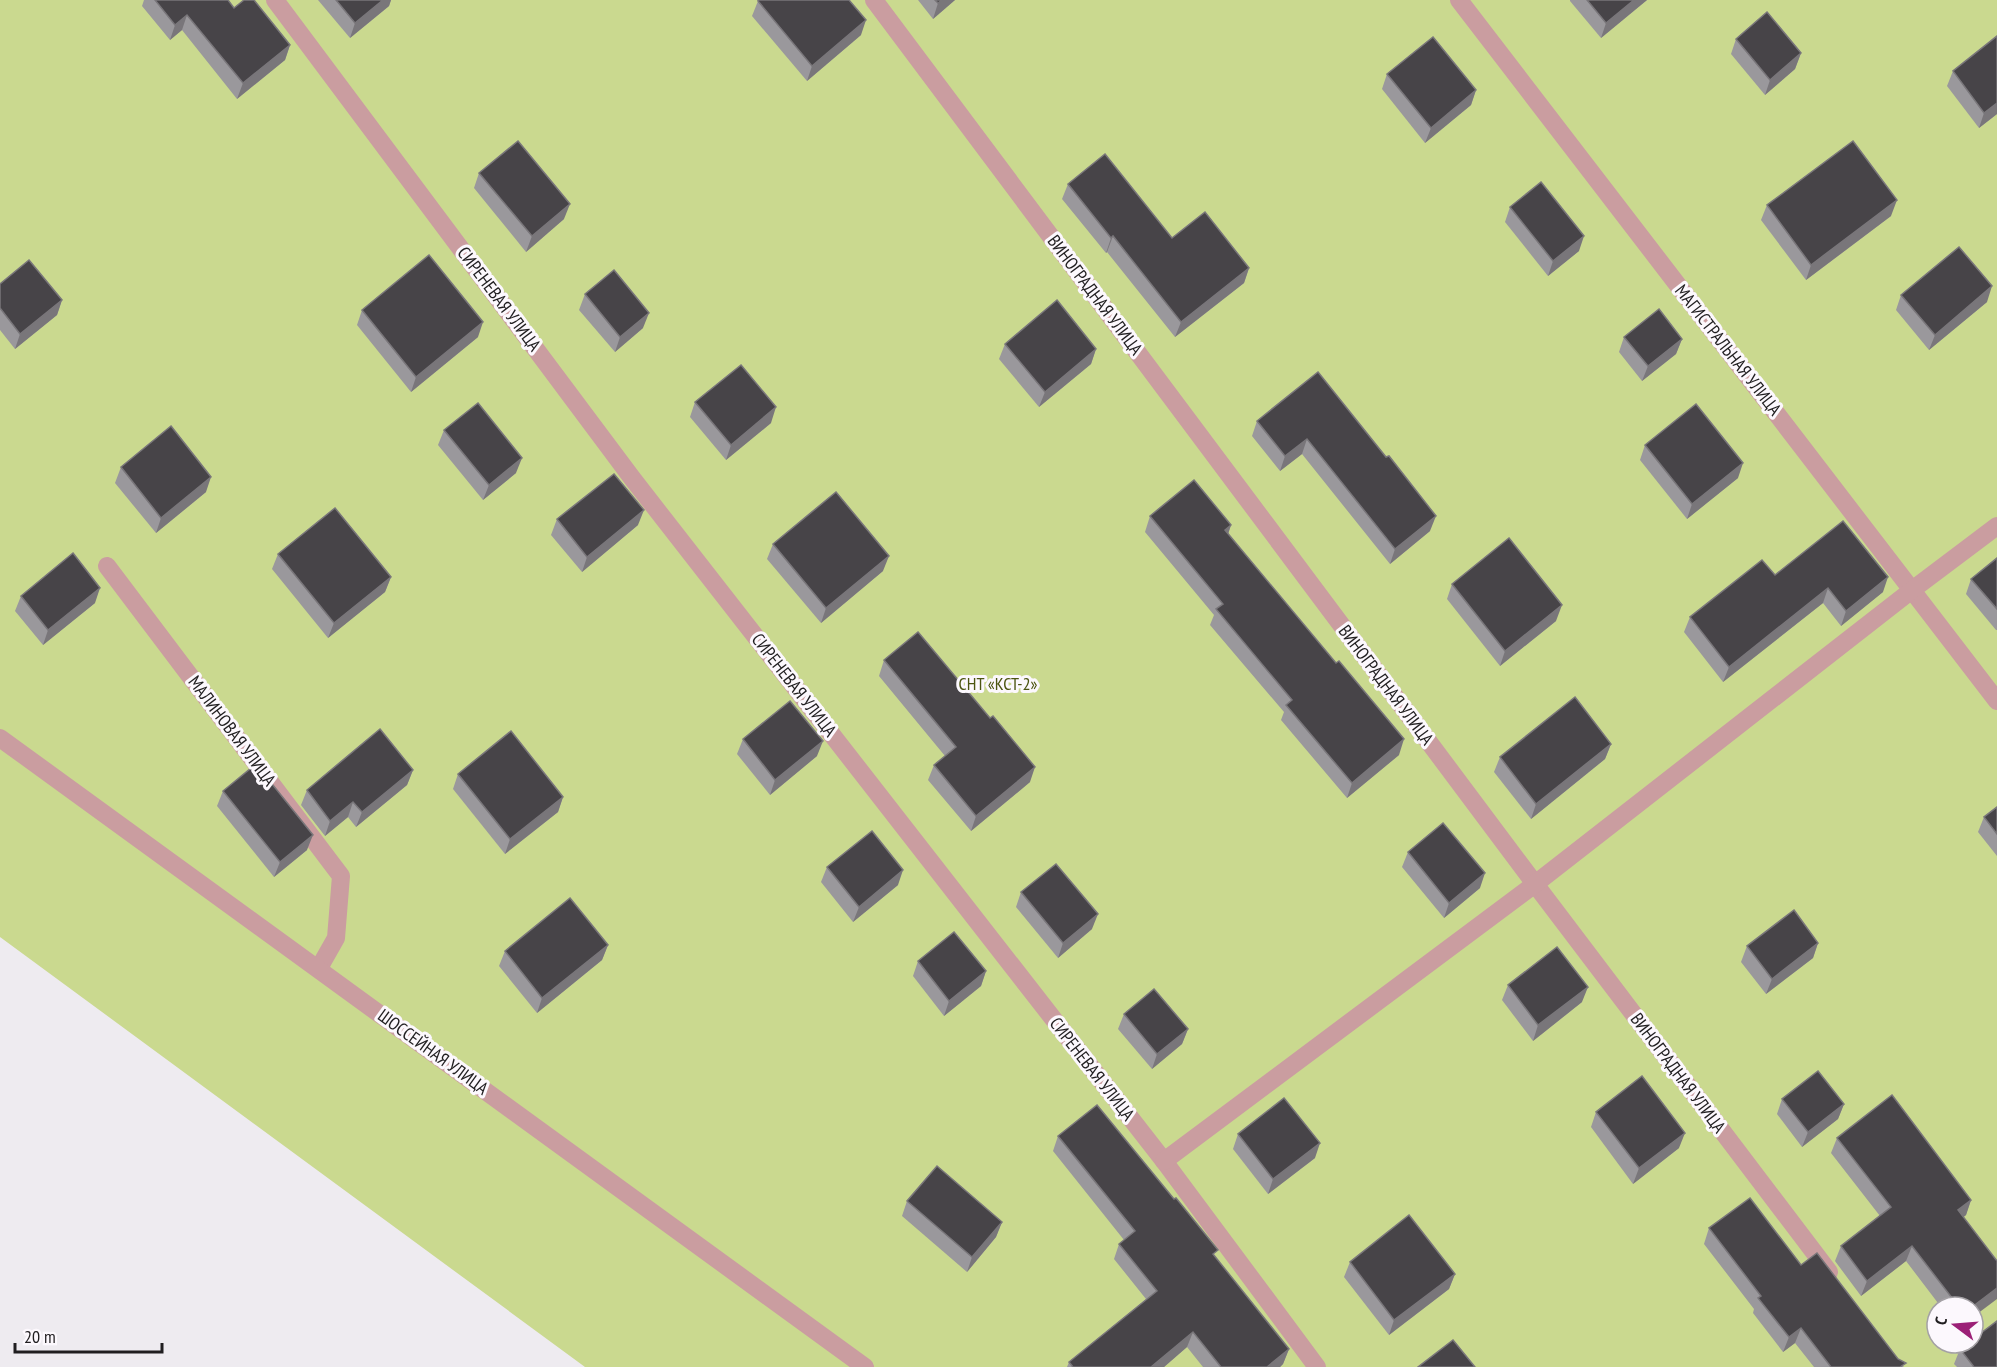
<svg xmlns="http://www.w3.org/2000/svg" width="1997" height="1367" font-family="'PT Sans Narrow',sans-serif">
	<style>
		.green { fill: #cad98f; fill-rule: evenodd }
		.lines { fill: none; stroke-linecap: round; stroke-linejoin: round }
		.minor { stroke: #ca9da0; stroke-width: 18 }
		.wall { fill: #9a989c }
		.shaded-wall { fill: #79767a }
		.building { fill: #474448; stroke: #79767a; stroke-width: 1.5 }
		.labels { text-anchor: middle; stroke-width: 6; stroke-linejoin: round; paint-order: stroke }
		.street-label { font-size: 18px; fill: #201e20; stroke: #fcf8fd }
		.park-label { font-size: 18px; fill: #4c5511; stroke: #fcf8fd }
	</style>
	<rect width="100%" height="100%" fill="#eeebf0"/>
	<!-- green -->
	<path class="green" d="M0,0H1997V1367H585L0,937ZM1937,1307H1973V1343H1937Z"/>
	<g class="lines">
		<!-- minor -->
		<g class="minor">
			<path d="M275,0L632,478L1164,1161L1317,1367"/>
			<path d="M874,0L1535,884L1829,1272"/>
			<path d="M1459,0L1997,701"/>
			<path d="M107,566L341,876L336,938L319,968"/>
			<path d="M0,738L865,1367"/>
			<path d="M1164,1161L1535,884L1912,590L1997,526"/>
		</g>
	</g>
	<!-- wall -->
	<g class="wall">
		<path d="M144,0H228L234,8L290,45L285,60L237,99L182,30L170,40L142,6Z"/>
		<path d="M318,0H391L389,6L350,38Z"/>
		<path d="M918,0H955L933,19Z"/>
		<path d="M1570,0H1647L1601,38L1570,1Z"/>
		<path d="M758,1L861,35L807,81L752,16Z"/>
		<path d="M1997,36V114L1979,128L1947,86L1953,71Z"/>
		<path d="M1736,39L1801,53L1795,69L1765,95L1731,54Z"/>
		<path d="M1387,74L1476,90L1471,105L1425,143L1382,89Z"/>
		<path d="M479,173L564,219L526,252L474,188Z"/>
		<path d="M1068,184L1172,238L1249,268L1244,283L1175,337L1107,252L1106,253L1062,199Z"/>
		<path d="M1767,205L1891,216L1806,280L1761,220Z"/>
		<path d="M1510,207L1579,251L1548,276L1505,222Z"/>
		<path d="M0,284L62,300L57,315L15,349L0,330Z"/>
		<path d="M585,294L643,328L615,352L579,310Z"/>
		<path d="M1901,295L1987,302L1929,350L1896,310Z"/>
		<path d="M362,310L478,337L411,392L357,325Z"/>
		<path d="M1624,337L1682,339L1676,354L1642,381L1619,352Z"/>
		<path d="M1005,344L1096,349L1091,364L1039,407L999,359Z"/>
		<path d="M695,402L771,423L726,460L690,417Z"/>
		<path d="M1257,421L1386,457L1430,531L1390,564L1302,454L1280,471L1252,436Z"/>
		<path d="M444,430L516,473L483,500L438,445Z"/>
		<path d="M1645,445L1738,478L1687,519L1640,460Z"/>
		<path d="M121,467L206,492L156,533L115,483Z"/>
		<path d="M1150,516L1231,525L1228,534L1399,755L1347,798L1281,720L1284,712L1210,625L1214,615L1145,532Z"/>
		<path d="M557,519L638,525L582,572L551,535Z"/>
		<path d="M773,544L883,571L821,623L767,559Z"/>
		<path d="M278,554L391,577L385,592L328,638L272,569Z"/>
		<path d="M1997,558V630H1996L1966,594L1971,579Z"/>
		<path d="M1775,575L1883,592L1841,626L1823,603L1723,682L1684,632L1690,617Z"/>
		<path d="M1452,584L1556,621L1500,666L1447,599Z"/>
		<path d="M21,596L95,603L43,645L15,611Z"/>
		<path d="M884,660L990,718L1030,782L971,831L928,780L934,765L945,756L879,676Z"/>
		<path d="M743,739L817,756L770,795L737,754Z"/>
		<path d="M1611,744L1605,759L1531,819L1494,772L1500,757Z"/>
		<path d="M413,770L407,785L356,827L348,817L325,836L301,805L307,790Z"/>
		<path d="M458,774L563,797L558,812L505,854L453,789Z"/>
		<path d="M223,791L307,850L274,877L217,806Z"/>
		<path d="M1997,807V856L1978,832L1984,817Z"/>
		<path d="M1408,852L1480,888L1444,918L1402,867Z"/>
		<path d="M827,867L898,885L853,922L821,882Z"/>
		<path d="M1021,892L1092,929L1058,958L1016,907Z"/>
		<path d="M1818,943L1813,958L1766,994L1741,962L1747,946Z"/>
		<path d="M608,945L602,960L537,1013L499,966L505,951Z"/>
		<path d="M918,961L986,971L981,986L944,1016L913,976Z"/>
		<path d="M1508,985L1582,1002L1533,1041L1502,1000Z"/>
		<path d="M1124,1014L1188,1029L1182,1044L1152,1069L1118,1029Z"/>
		<path d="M1782,1099L1844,1104L1838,1119L1802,1147L1777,1114Z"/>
		<path d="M1596,1112L1679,1148L1633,1184L1591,1127Z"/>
		<path d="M1238,1134L1315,1158L1268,1194L1233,1149Z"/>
		<path d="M1058,1136L1215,1257L1289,1349L1283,1364L1280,1367H1203L1187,1347L1164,1367H1067L1069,1362L1146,1299L1114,1259L1119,1244L1124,1240L1053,1151Z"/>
		<path d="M1837,1138L1971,1200L1966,1215L1963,1217L1973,1307H1941L1906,1261L1861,1296L1835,1261L1841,1246L1880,1216L1831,1153Z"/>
		<path d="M907,1201L1002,1222L996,1237L967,1272L902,1216Z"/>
		<path d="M1709,1228L1801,1265L1904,1367H1814L1795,1343L1783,1352L1753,1313L1754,1309L1704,1244Z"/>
		<path d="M1350,1262L1455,1274L1449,1289L1389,1335L1344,1277Z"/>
		<path d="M1960,1349L1997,1367H1957L1954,1364Z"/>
	</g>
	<!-- shaded-wall -->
	<g class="shaded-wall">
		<path d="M383,0H391L389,6L350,38L355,23Z"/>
		<path d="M942,0H955L933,19L938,3Z"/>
		<path d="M1634,0H1647L1601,38L1606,23Z"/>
		<path d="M187,15L182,30L170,40L175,25Z"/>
		<path d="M866,20L861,35L807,81L812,66Z"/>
		<path d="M290,45L285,60L237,99L243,83Z"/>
		<path d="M1801,53L1795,69L1765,95L1770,80Z"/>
		<path d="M1476,90L1471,105L1425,143L1431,128Z"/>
		<path d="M1997,103V114L1979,128L1984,113Z"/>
		<path d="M1897,200L1891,216L1806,280L1811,265Z"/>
		<path d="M570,204L564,219L526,252L532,236Z"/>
		<path d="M1113,236L1107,252L1106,253L1111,238Z"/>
		<path d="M1584,236L1579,251L1548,276L1553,261Z"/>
		<path d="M1249,268L1244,283L1175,337L1181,322Z"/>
		<path d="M1992,286L1987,302L1929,350L1935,335Z"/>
		<path d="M62,300L57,315L15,349L20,334Z"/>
		<path d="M649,313L643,328L615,352L620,337Z"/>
		<path d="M483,322L478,337L411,392L416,377Z"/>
		<path d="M1682,339L1676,354L1642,381L1648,366Z"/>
		<path d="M1096,349L1091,364L1039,407L1045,392Z"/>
		<path d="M776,407L771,423L726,460L731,445Z"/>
		<path d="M1307,439L1302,454L1280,471L1285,456Z"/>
		<path d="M522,458L516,473L483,500L489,485Z"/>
		<path d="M1743,463L1738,478L1687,519L1692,504Z"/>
		<path d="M211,477L206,492L156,533L161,518Z"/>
		<path d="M644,510L638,525L582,572L587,557Z"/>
		<path d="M1436,516L1430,531L1390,564L1395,549Z"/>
		<path d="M1231,525L1226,540L1225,530Z"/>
		<path d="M889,556L883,571L821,623L826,608Z"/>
		<path d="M391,577L385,592L328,638L334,623Z"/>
		<path d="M1888,577L1883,592L1841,626L1846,611Z"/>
		<path d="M100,588L95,603L43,645L48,630Z"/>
		<path d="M1828,588L1823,603L1723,682L1729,667Z"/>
		<path d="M1562,605L1556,621L1500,666L1505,651Z"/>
		<path d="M1404,739L1399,755L1347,798L1352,783Z"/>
		<path d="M823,741L817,756L770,795L775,780Z"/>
		<path d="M1611,744L1605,759L1531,819L1536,804Z"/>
		<path d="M1035,767L1030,782L971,831L976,816Z"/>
		<path d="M413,770L407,785L356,827L362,812Z"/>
		<path d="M563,797L558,812L505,854L510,839Z"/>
		<path d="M353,802L348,817L325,836L330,821Z"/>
		<path d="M313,835L307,850L274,877L280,862Z"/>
		<path d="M903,870L898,885L853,922L859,907Z"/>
		<path d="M1485,873L1480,888L1444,918L1449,903Z"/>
		<path d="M1098,914L1092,929L1058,958L1063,943Z"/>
		<path d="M1818,943L1813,958L1766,994L1772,979Z"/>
		<path d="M608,945L602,960L537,1013L542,998Z"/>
		<path d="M986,971L981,986L944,1016L949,1001Z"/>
		<path d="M1588,987L1582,1002L1533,1041L1538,1025Z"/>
		<path d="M1188,1029L1182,1044L1152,1069L1157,1054Z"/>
		<path d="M1844,1104L1838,1119L1802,1147L1808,1132Z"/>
		<path d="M1685,1133L1679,1148L1633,1184L1639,1168Z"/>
		<path d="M1320,1143L1315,1158L1268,1194L1273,1179Z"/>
		<path d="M1971,1200L1966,1215L1953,1226L1958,1210Z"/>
		<path d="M1002,1222L996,1237L967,1272L972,1257Z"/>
		<path d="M1912,1246L1906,1261L1861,1296L1867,1281Z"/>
		<path d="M1455,1274L1449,1289L1389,1335L1394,1320Z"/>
		<path d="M1997,1288V1299L1973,1317V1307H1972Z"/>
		<path d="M1801,1328L1795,1343L1783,1352L1789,1337Z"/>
		<path d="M1193,1332L1187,1347L1164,1367H1151Z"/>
		<path d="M1289,1349L1283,1364L1280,1367H1267Z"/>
	</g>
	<!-- building -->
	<g class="building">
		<path d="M155,0H228L234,8L244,0H254L290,45L243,83L187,15L175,25Z"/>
		<path d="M336,0H383L355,23Z"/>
		<path d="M758,0H849L866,20L812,66L758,1Z"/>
		<path d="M935,0H942L938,3Z"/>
		<path d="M1587,0H1634L1606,23Z"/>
		<path d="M1767,12L1801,53L1770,80L1736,39Z"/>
		<path d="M1997,36V103L1984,113L1953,71Z"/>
		<path d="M1433,37L1476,90L1431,128L1387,74Z"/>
		<path d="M518,141L570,204L532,236L479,173Z"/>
		<path d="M1853,141L1897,200L1811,265L1767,205Z"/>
		<path d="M1105,154L1172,238L1205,212L1249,268L1181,322L1113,236L1111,238L1068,184Z"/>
		<path d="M1541,182L1584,236L1553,261L1510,207Z"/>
		<path d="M1959,247L1992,286L1935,335L1901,295Z"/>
		<path d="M429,255L483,322L416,377L362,310Z"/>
		<path d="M29,260L62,300L20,334L0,308V284Z"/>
		<path d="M614,270L649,313L620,337L585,294Z"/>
		<path d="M1057,300L1096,349L1045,392L1005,344Z"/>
		<path d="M1659,309L1682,339L1648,366L1624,337Z"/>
		<path d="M741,365L776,407L731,445L695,402Z"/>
		<path d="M1318,372L1386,457L1389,456L1436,516L1395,549L1307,439L1285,456L1257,421Z"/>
		<path d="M478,403L522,458L489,485L444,430Z"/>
		<path d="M1696,404L1743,463L1692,504L1645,445Z"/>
		<path d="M171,426L211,477L161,518L121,467Z"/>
		<path d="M614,474L644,510L587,557L557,519Z"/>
		<path d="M1194,480L1231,525L1225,530L1336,663L1339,661L1404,739L1352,783L1286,705L1292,700L1216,609L1223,604L1150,516Z"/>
		<path d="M836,492L889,556L826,608L773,544Z"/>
		<path d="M335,508L391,577L334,623L278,554Z"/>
		<path d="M1843,521L1888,577L1846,611L1828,588L1729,667L1690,617L1762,560L1775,575Z"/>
		<path d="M1509,538L1562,605L1505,651L1452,584Z"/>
		<path d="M73,553L100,588L48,630L21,596Z"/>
		<path d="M1997,558V609L1971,579Z"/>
		<path d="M918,632L990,718L993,716L1035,767L976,816L934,765L956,747L884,660Z"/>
		<path d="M1575,697L1611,744L1536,804L1500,757Z"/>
		<path d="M790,701L823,741L775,780L743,739Z"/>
		<path d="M380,729L413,770L362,812L353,802L330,821L307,790Z"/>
		<path d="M511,731L563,797L510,839L458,774Z"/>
		<path d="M256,764L313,835L280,862L223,791Z"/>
		<path d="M1997,807V834L1984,817Z"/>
		<path d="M1443,823L1485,873L1449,903L1408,852Z"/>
		<path d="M872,831L903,870L859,907L827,867Z"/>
		<path d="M1056,864L1098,914L1063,943L1021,892Z"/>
		<path d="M570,898L608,945L542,998L505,951Z"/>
		<path d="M1794,910L1818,943L1772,979L1747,946Z"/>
		<path d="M954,932L986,971L949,1001L918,961Z"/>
		<path d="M1557,947L1588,987L1538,1025L1508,985Z"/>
		<path d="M1154,989L1188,1029L1157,1054L1124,1014Z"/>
		<path d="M1818,1071L1844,1104L1808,1132L1782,1099Z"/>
		<path d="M1642,1076L1685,1133L1639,1168L1596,1112Z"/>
		<path d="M1892,1095L1971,1200L1958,1210L1997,1261V1288L1972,1307H1959L1912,1246L1867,1281L1841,1246L1891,1207L1837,1138Z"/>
		<path d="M1284,1098L1320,1143L1273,1179L1238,1134Z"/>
		<path d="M1097,1105L1174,1199L1176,1198L1218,1250L1213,1254L1289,1349L1267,1367H1221L1193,1332L1151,1367H1073L1069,1362L1157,1291L1119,1244L1135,1231L1058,1136Z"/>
		<path d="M937,1166L1002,1222L972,1257L907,1201Z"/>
		<path d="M1750,1198L1801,1265L1817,1253L1898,1359L1906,1363L1900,1367H1831L1801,1328L1789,1337L1758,1298L1761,1296L1709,1228Z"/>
		<path d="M1409,1215L1455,1274L1394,1320L1350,1262Z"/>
		<path d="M1997,1321V1367H1974L1960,1349L1968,1343H1973V1339Z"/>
		<path d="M1453,1340L1475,1367H1418Z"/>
	</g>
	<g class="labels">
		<!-- street labels -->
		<g class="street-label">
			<text transform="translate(1095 295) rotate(53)" y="6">ВИНОГРАДНАЯ УЛИЦА</text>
			<text transform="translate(499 299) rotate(53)" y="6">СИРЕНЕВАЯ УЛИЦА</text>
			<text transform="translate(1728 350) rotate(52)" y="6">МАГИСТРАЛЬНАЯ УЛИЦА</text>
			<text transform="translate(794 685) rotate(52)" y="6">СИРЕНЕВАЯ УЛИЦА</text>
			<text transform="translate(1386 685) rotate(53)" y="6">ВИНОГРАДНАЯ УЛИЦА</text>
			<text transform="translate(232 731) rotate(53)" y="6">МАЛИНОВАЯ УЛИЦА</text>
			<text transform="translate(433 1052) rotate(36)" y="6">ШОССЕЙНАЯ УЛИЦА</text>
			<text transform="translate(1092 1069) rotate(52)" y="6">СИРЕНЕВАЯ УЛИЦА</text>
			<text transform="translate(1678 1073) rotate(53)" y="6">ВИНОГРАДНАЯ УЛИЦА</text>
		</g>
		<!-- park labels -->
		<g class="park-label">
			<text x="998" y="690">СНТ «КСТ-2»</text>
		</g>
	</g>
	<!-- north arrow -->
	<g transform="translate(1955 1325) rotate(286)"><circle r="28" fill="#fcf8fd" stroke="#a4a1a5" stroke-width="1.5"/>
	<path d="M0-4.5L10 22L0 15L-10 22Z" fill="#9c2077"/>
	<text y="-9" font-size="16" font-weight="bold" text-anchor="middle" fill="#201e20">С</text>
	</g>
	<!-- scale -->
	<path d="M15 1343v9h147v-9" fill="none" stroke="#201e20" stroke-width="3"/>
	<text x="24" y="1343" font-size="18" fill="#201e20" stroke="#fcf8fd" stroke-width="4.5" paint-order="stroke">20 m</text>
</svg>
